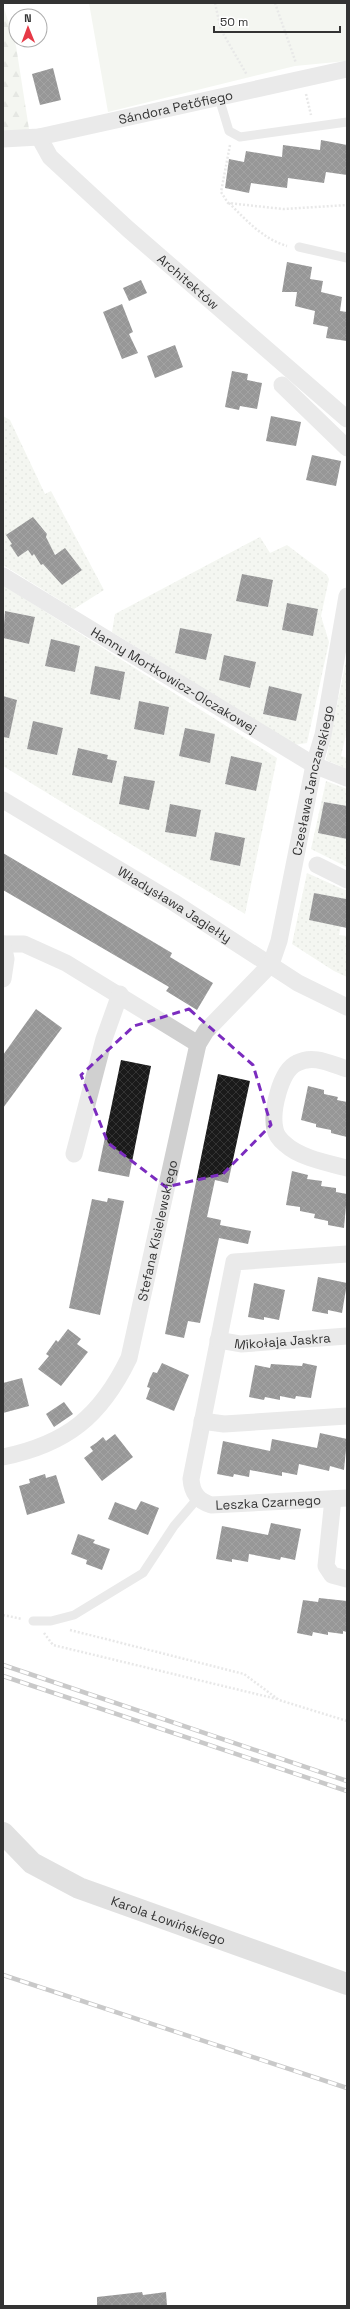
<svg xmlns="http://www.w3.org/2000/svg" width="350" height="2309" font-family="'Space Grotesk',sans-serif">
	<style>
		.green { fill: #e6ecdf }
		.forest { fill: url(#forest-firs) }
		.garden { fill: url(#garden-dots); fill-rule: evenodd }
		.building { fill: url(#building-cross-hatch) }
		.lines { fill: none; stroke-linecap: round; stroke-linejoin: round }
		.path { stroke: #cdcdcd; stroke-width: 2.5; stroke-dasharray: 2 2; stroke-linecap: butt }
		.service { stroke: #d0d0d0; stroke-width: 9 }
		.minor { stroke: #d0d0d0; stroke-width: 17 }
		.secondary { stroke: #bdbdbd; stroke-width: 22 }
		.rail-casing { stroke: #888; stroke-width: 4.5 }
		.rail { stroke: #fff; stroke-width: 3; stroke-dasharray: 9; stroke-linecap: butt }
		.marked { fill: none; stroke: #7b2cbf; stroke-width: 3; stroke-dasharray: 8 5; stroke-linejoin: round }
		.labels { text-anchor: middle; stroke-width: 4; stroke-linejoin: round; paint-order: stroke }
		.street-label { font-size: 13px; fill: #333; stroke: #fff }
	</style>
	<defs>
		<pattern id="forest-firs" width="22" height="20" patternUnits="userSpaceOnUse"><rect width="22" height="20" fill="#e6ecdf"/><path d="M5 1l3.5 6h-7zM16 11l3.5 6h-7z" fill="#c6cbc0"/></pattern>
		<pattern id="garden-dots" width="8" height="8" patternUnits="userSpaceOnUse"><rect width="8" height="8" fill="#e6ecdf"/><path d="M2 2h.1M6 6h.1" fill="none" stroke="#c6cbc0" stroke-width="1.8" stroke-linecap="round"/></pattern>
		<pattern id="building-cross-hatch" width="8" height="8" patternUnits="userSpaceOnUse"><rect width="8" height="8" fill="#1a1a1a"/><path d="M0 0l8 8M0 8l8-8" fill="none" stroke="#333"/></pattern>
	</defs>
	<rect width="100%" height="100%" fill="#fff"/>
	<!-- green -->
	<path class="green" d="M89,3H347V61L295,66L108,112Z"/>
	<!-- forest -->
	<path class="forest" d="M3,5L16,46L29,129L3,136Z"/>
	<!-- garden -->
	<g class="garden">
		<path d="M3,416L10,420L45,494L51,491L104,590L74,609L3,565ZM39,526L42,527L47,534L44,548L32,556L28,550L18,557L11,545ZM56,553L71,556L82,570L62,585L43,564L41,565Z"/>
		<path d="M260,537L270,553L287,545L327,575L329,579L321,616L329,642L307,743L294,745L112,632L115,614ZM242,574L273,581L268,607L236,601ZM287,603L318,609L313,635L282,630ZM180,628L212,634L206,660L175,653ZM225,655L256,662L250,688L219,680ZM269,686L302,694L296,721L263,714Z"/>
		<path d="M3,585L277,758L245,914L3,766V725L11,727L17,700L3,696V638L29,644L35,617L5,611L3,622ZM51,639L80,646L75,672L45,666ZM95,667L125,672L120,700L90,694ZM139,701L169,707L164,735L134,729ZM33,722L63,728L57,755L27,749ZM185,728L215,735L210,762L179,756ZM78,748L108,755L107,759L117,762L112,783L72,775ZM231,756L261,763L255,791L225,784ZM124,776L154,781L134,807L119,803ZM201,810L196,837L165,832ZM215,832L245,838L240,866L210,860Z"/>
		<path d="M347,656V730L341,756L347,758V769L326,760Z"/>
		<path d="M326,781L347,789V812L333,803L324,804L318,833L347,839V867L311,849Z"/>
		<path d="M307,873L347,891V900L314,893L309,920L341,926L339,935L347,936V977L334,971L292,944Z"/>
	</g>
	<!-- building -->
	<g class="building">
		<path d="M53,68L61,100L40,105L32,74Z"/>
		<path d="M321,140L347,145V175L326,172L324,183L288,178L287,188L251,183L249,193L225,188L229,159L244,162L246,151L282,157L283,145L320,150Z"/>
		<path d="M287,262L312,267L310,279L323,281L321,292L342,297L340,311L347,312V341L326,338L328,327L313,324L315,311L295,306L297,292H282Z"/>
		<path d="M141,280L147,293L129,301L123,288Z"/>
		<path d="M122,304L133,332L129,334L138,353L122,359L103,312Z"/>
		<path d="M175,345L183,367L155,378L147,356Z"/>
		<path d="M232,371L248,374L247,380L262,383L257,409L240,406L239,410L225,407Z"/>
		<path d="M271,416L301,422L296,446L266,441Z"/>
		<path d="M312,455L341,461L336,486L306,480Z"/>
		<path d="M33,517L47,534L46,537L55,555L65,548L82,570L62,585L43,564L41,565L34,554L32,556L28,550L18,557L10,545L12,544L6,535Z"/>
		<path d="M242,574L273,580L268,607L236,601Z"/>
		<path d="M287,603L318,609L313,636L282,630Z"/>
		<path d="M5,611L35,617L29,644L3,638Z"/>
		<path d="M180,628L212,634L206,660L175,653Z"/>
		<path d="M51,639L80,646L75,672L45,666Z"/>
		<path d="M224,655L256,662L250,688L219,680Z"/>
		<path d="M95,666L125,672L120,700L90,694Z"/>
		<path d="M269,686L302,694L296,721L263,714Z"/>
		<path d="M3,696L17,700L9,738L3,737Z"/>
		<path d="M139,701L169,707L164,735L134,729Z"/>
		<path d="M33,721L63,728L57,755L27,749Z"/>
		<path d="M185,728L215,734L210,763L179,756Z"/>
		<path d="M78,748L108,755L107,759L117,761L112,783L72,775Z"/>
		<path d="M231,756L262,763L256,791L225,784Z"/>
		<path d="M124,776L155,781L149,810L119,804Z"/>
		<path d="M324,802L347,806V839L318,833Z"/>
		<path d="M170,804L201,810L196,837L165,832Z"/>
		<path d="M215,832L245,838L240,866L210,860Z"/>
		<path d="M3,853L172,953L170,957L213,983L197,1010L166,991L169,987L3,890Z"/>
		<path d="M314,893L346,899L347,928L309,920Z"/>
		<path d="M36,1009L62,1028L3,1108V1055Z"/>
		<path d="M121,1060L151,1066L129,1177L98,1171Z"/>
		<path d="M218,1074L250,1081L228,1183L215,1180L207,1217L221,1220L220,1225L251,1231L248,1244L219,1238L200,1323L188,1321L184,1338L165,1334Z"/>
		<path d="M308,1086L324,1090V1094L338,1097L337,1100L347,1102V1137L331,1133V1130L316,1127V1124L301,1120Z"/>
		<path d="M292,1171L308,1175L307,1179L322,1181L321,1186L336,1188V1192L347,1194L344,1228L328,1225V1221L314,1218L315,1214L300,1211V1207L286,1205Z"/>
		<path d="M108,1198L124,1201L100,1315L69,1308L92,1199L107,1202Z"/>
		<path d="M318,1277L347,1283L342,1313L328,1310V1314L312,1311Z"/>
		<path d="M254,1283L285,1290L279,1320L264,1317V1320L248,1317Z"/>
		<path d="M68,1329L81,1339L77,1344L88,1352L61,1386L38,1369L49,1356L46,1354L56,1340L58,1342Z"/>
		<path d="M162,1363L189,1375L174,1411L146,1399L150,1388L147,1387L150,1378L153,1372L157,1373Z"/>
		<path d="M303,1363L317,1366L311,1398L296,1396L295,1399L280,1396V1400L265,1397L264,1400L249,1397L255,1365L270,1368L271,1364L302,1366Z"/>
		<path d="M22,1378L29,1406L3,1413V1383Z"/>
		<path d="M64,1402L73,1414L54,1427L46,1414Z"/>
		<path d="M320,1433L347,1439L344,1470L330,1466L329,1471L299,1464L297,1475L282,1472V1476L250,1470L249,1477L234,1474L233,1477L217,1474L223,1441L270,1451L272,1439L317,1448Z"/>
		<path d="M115,1434L133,1457L102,1481L84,1458L93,1451L90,1447L96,1443L103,1437L106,1441Z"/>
		<path d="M45,1474L46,1478L56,1475L65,1503L27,1515L19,1486L30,1483L29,1479Z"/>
		<path d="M141,1501L159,1508L148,1535L108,1519L115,1502L136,1510Z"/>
		<path d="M271,1523L301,1529L295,1560L281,1557L280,1560L249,1554L248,1562L232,1559V1562L216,1559L222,1526L268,1535Z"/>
		<path d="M78,1534L95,1540L93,1543L110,1549L102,1570L86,1564L87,1560L71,1554Z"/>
		<path d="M319,1598L347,1601V1632L343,1631V1634L328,1632V1635L313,1632L312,1636L297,1633L303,1600L318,1602Z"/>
		<path d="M142,2292L143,2295L166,2292L167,2306H97V2297Z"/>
	</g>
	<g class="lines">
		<!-- path -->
		<g class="path">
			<path d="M215,3L221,30L247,75"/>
			<path d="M275,3L296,63"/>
			<path d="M306,94L311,115"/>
			<path d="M230,145L221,192L228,203L283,209L347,205"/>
			<path d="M229,203C246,220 263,239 287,246"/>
			<path d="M3,1615L22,1619"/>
			<path d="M70,1630L244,1674L279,1700L347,1721"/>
			<path d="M44,1633L53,1645L277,1699"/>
		</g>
		<!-- service -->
		<g class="service">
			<path d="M219,98L229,131L240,137L347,122"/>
			<path d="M299,247L347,258"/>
			<path d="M33,1621H51L74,1615L143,1573L174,1526L198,1498"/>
		</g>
		<!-- minor -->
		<g class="minor">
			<path id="s1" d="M39,137L50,157L128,229L347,419"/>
			<path id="s2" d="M3,139L39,137L347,69"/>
			<path d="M282,385L347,448"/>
			<path id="s3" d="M3,576L314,765L347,778"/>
			<path id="s4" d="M3,800L173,902L298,983L347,1007"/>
			<path d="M317,865L347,880"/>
			<path d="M3,944H24L66,963L198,1044"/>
			<path d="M3,944L6,959L3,979"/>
			<path d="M347,1069C331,1064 313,1054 297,1063C280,1071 271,1112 275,1129C276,1135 280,1140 285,1144C300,1158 328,1163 347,1168"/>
			<path d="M74,1154L104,1039L120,994"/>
			<path id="s5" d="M347,1254L234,1262L191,1479C192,1493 198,1501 211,1505L347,1498"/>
			<path id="s6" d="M218,1340L241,1344L347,1336"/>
			<path d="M202,1421L224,1424L347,1416"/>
			<path id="s7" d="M3,1457C67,1444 101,1416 129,1358L198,1044L206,1031L271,964L279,941L314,765L323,735L347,596"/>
			<path d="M333,1499L326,1566L332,1575L347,1579"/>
		</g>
		<!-- secondary -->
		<path class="secondary" id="s8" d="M3,1833L32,1863L79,1888L347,1984"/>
		<!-- rail casing -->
		<g class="rail-casing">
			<g id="rail">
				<path d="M3,1665L347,1781"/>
				<path d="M3,1676L347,1791"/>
				<path d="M3,1975L347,2088"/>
			</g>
		</g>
		<!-- rail -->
		<use href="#rail" class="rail"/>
	</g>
	<!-- marked area -->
	<path d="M0 0H350V2309H0ZM189,1009L253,1065L271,1125L223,1174L166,1187L108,1143L81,1075L134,1026Z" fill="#fff" fill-opacity=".55" fill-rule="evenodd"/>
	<path class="marked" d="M189,1009L253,1065L271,1125L223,1174L166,1187L108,1143L81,1075L134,1026Z"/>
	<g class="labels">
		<!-- street labels -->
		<g class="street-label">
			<text dy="5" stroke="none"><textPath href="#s2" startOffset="176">Sándora Petőfiego</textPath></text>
			<text dy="5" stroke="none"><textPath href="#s1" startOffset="209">Architektów</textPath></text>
			<text dy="5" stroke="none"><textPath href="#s3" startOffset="200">Hanny Mortkowicz-Olczakowej</textPath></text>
			<text dy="5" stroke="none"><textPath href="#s7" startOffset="786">Czesława Janczarskiego</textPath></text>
			<text dy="5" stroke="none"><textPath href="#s4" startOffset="201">Władysława Jagiełły</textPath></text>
			<text dy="5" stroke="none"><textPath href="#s7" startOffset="298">Stefana Kisielewskiego</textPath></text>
			<text dy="5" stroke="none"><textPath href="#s6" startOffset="65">Mikołaja Jaskra</textPath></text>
			<text dy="5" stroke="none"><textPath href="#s5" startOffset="427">Leszka Czarnego</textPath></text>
			<text dy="5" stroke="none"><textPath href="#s8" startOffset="190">Karola Łowińskiego</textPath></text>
		</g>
	</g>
	<!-- border -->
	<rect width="350" height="2309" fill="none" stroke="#333333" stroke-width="8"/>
	<!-- north arrow -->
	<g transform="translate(28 28) rotate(359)"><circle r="19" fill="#ffffff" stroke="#adadad"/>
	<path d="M0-3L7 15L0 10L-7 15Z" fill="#e63946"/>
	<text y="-6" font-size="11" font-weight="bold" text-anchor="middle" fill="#333333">N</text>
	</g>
	<!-- scale -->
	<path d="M214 26v6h126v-6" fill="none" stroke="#333333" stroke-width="2"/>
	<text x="220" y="26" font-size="12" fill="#333333" stroke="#ffffff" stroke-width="3" paint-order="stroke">50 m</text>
</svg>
